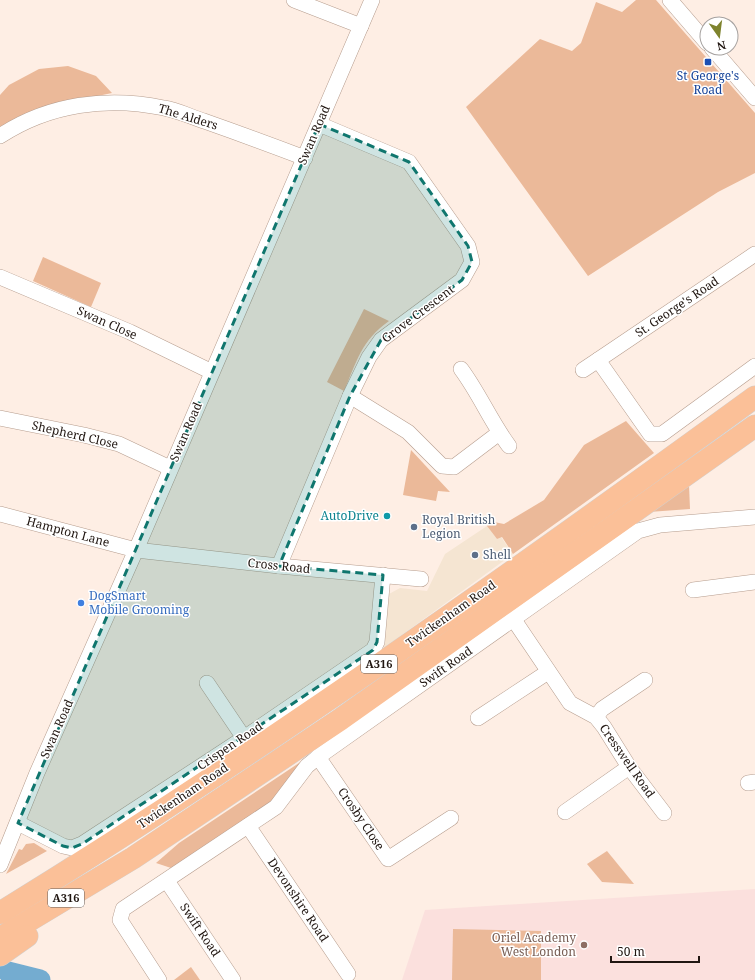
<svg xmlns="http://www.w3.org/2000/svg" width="755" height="980" font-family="'Noto Serif',serif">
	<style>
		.commercial { fill: #f5e5d2 }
		.education { fill: #fbe0dd }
		.green { fill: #ebb999 }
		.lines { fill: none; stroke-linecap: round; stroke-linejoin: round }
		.river { stroke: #74acd0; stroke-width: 21 }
		.minor-casing { stroke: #b69d8e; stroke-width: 16 }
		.highway-casing { stroke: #d2d0cf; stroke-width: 23 }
		.minor { stroke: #fff; stroke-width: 15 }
		.highway { stroke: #fbc098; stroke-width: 22 }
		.marked { fill: #0f766e; fill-opacity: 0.2; stroke: #0f766e; stroke-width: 3; stroke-dasharray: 8 5; stroke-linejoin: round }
		.transit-dot { fill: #1a4fb4; stroke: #fff; stroke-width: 1.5 }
		.culture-dot { fill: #0f9aa8; stroke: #fff; stroke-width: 1.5 }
		.service-dot { fill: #5c6f8a; stroke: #fff; stroke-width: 1.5 }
		.shop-dot { fill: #3f7fe0; stroke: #fff; stroke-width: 1.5 }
		.education-dot { fill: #8d6e63; stroke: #fff; stroke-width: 1.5 }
		.labels { text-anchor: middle; stroke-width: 3; stroke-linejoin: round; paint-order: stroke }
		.shield { fill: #fff; stroke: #635c58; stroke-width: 1 }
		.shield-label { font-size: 11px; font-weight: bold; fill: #201611 }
		.transit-label { font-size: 12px; fill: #164399; stroke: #fff }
		.street-label { font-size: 12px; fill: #201611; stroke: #fff }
		.culture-label { font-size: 12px; fill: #0d838f; stroke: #fff; text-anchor: end }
		.service-label { font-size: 12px; fill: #4e5e75; stroke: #fff; text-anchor: start }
		.shop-label { font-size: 12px; fill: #366cbe; stroke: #fff; text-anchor: start }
		.education-label { font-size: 12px; fill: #785e54; stroke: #fff; text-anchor: end }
	</style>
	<rect width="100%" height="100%" fill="#feeee4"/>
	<!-- commercial -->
	<path class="commercial" d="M487,526L497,539L501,537L513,554L384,648L389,594L400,588L427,591L445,554Z"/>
	<!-- education -->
	<path class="education" d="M755,889V980H402L425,910Z"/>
	<!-- green -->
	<g class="green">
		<path d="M636,0H656L755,113V173L718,192L588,276L466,107L540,39L572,51L581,43L596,2L622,12Z"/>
		<path d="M68,66L96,76L112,93L39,108L0,131V95L9,85L39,69Z"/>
		<path d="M43,257L101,283L91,307L33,281Z"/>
		<path d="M364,309L389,321C361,341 357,361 344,391L327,382Z"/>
		<path d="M626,421L654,453L513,554L502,537L497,539L487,526L489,521L504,524L544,500L584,445Z"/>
		<path d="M411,450L450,492L438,491L436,501L403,495Z"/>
		<path d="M689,485L690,509L649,512Z"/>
		<path d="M305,759L274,801L174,869L156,863L179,843Z"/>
		<path d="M34,843L47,851L6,874L19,849L22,850L26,844Z"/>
		<path d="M607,851L634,884L602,882L587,864Z"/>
		<path d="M453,929L541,931V980H452Z"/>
		<path d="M191,967L200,980H174Z"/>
	</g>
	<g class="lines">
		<!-- river -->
		<path class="river" d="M8,972L40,980"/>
		<!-- minor casing -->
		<g class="minor-casing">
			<g id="minor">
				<path d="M294,0L361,26"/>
				<path d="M670,0L707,43"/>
				<path d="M712,48L755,98"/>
				<path d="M0,136C49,104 107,96 164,108C177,110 191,117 204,121C238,133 271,145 305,158"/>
				<path d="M755,254L598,360L650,434H662L755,366"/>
				<path d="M0,277L130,332L212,372"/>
				<path d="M461,369C479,393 491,422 509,446"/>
				<path d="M583,370L598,360"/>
				<path d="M350,396L408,432L442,466L454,467L499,433"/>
				<path d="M0,418L84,435L119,444L170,468"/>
				<path d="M0,514L136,550L279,566L421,579"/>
				<path d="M279,566L350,396L369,357L381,340L462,280L472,262L468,246L409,162L319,124"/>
				<path d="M693,590L755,582"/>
				<path d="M514,620L570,703L596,717L604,727L629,767L664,813"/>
				<path d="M207,683L244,738"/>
				<path d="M596,717L602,709L645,680"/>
				<path d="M478,718L548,672"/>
				<path d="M318,757L388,859L451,818"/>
				<path d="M748,783L755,782"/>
				<path d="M565,812L629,767"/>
				<path d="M18,823L63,846L72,848L82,844L244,738L373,650L377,642L383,575"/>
				<path d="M248,826L348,974"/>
				<path d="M0,865L37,773L136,550L372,0"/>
				<path d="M167,881L233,980"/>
				<path d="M159,980L120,920L123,909L276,807L307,766L318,757L638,531L660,525L755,517"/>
			</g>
		</g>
		<!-- highway casing -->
		<g class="highway-casing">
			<g id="highway">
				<path d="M0,913C260,753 509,576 755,397"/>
				<path d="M0,938L133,858L341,719L755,426"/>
				<path d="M0,955L27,936"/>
			</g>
		</g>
		<!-- minor -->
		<use href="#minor" class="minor"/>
		<!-- highway -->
		<use href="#highway" class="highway"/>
	</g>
	<!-- marked area -->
	<path class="marked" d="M319,124L409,162L468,246L472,262L462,280L381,340L350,396L279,566L383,575L377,642L373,650L82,844L72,848L63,846L18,823Z"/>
	<!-- markers -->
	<rect class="transit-dot" x="704" y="58" width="8" height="8" rx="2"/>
	<circle class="culture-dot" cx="387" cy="516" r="4"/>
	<g class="service-dot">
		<circle cx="414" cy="527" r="4"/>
		<circle cx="475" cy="555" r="4"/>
	</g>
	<circle class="shop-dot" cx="81" cy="603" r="4"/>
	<circle class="education-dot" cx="584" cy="945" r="4"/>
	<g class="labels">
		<!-- shield labels -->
		<g class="shield">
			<rect x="361" y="655" width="36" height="18" rx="3"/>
			<rect x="48" y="889" width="36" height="18" rx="3"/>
		</g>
		<g class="shield-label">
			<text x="379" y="668">A316</text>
			<text x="66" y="902">A316</text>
		</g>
		<!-- transit labels -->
		<g class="transit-label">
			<text x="708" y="80">St George's<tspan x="708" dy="14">Road</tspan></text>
		</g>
		<!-- street labels -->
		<g class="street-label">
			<text transform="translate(188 117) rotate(17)" y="4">The Alders</text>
			<text transform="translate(314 135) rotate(-67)" y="4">Swan Road</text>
			<text transform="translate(677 307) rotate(-34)" y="4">St. George's Road</text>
			<text transform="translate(418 314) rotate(-37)" y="4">Grove Crescent</text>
			<text transform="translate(107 323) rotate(24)" y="4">Swan Close</text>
			<text transform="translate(186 432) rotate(-67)" y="4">Swan Road</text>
			<text transform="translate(75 435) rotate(13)" y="4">Shepherd Close</text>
			<text transform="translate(68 532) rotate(15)" y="4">Hampton Lane</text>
			<text transform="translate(279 566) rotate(6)" y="4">Cross Road</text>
			<text transform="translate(451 614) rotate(-35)" y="4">Twickenham Road</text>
			<text transform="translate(446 667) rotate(-35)" y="4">Swift Road</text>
			<text transform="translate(57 729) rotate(-66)" y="4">Swan Road</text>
			<text transform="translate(230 746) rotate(-34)" y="4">Crispen Road</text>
			<text transform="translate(627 761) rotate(55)" y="4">Cresswell Road</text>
			<text transform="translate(183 796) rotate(-34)" y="4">Twickenham Road</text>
			<text transform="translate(361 819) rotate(56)" y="4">Crosby Close</text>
			<text transform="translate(298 900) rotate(56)" y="4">Devonshire Road</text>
			<text transform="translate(200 930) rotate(56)" y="4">Swift Road</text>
		</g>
		<!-- culture labels -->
		<g class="culture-label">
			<text x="379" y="520">AutoDrive</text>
		</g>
		<!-- service labels -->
		<g class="service-label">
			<text x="422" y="524">Royal British<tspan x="422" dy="14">Legion</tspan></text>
			<text x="483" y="559">Shell</text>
		</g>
		<!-- shop labels -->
		<g class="shop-label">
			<text x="89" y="600">DogSmart<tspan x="89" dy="14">Mobile Grooming</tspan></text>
		</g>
		<!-- education labels -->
		<g class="education-label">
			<text x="576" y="942">Oriel Academy<tspan x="576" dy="14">West London</tspan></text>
		</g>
	</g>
	<!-- north arrow -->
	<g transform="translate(719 36) rotate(166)"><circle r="19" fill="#ffffff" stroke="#a6a2a0"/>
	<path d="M0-3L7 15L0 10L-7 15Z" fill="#7e832e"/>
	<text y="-6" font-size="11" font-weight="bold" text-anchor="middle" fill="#201611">N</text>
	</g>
	<!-- scale -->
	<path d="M611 956v6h88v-6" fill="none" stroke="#201611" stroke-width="2"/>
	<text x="617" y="956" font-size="12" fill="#201611" stroke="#ffffff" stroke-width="3" paint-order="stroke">50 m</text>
</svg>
